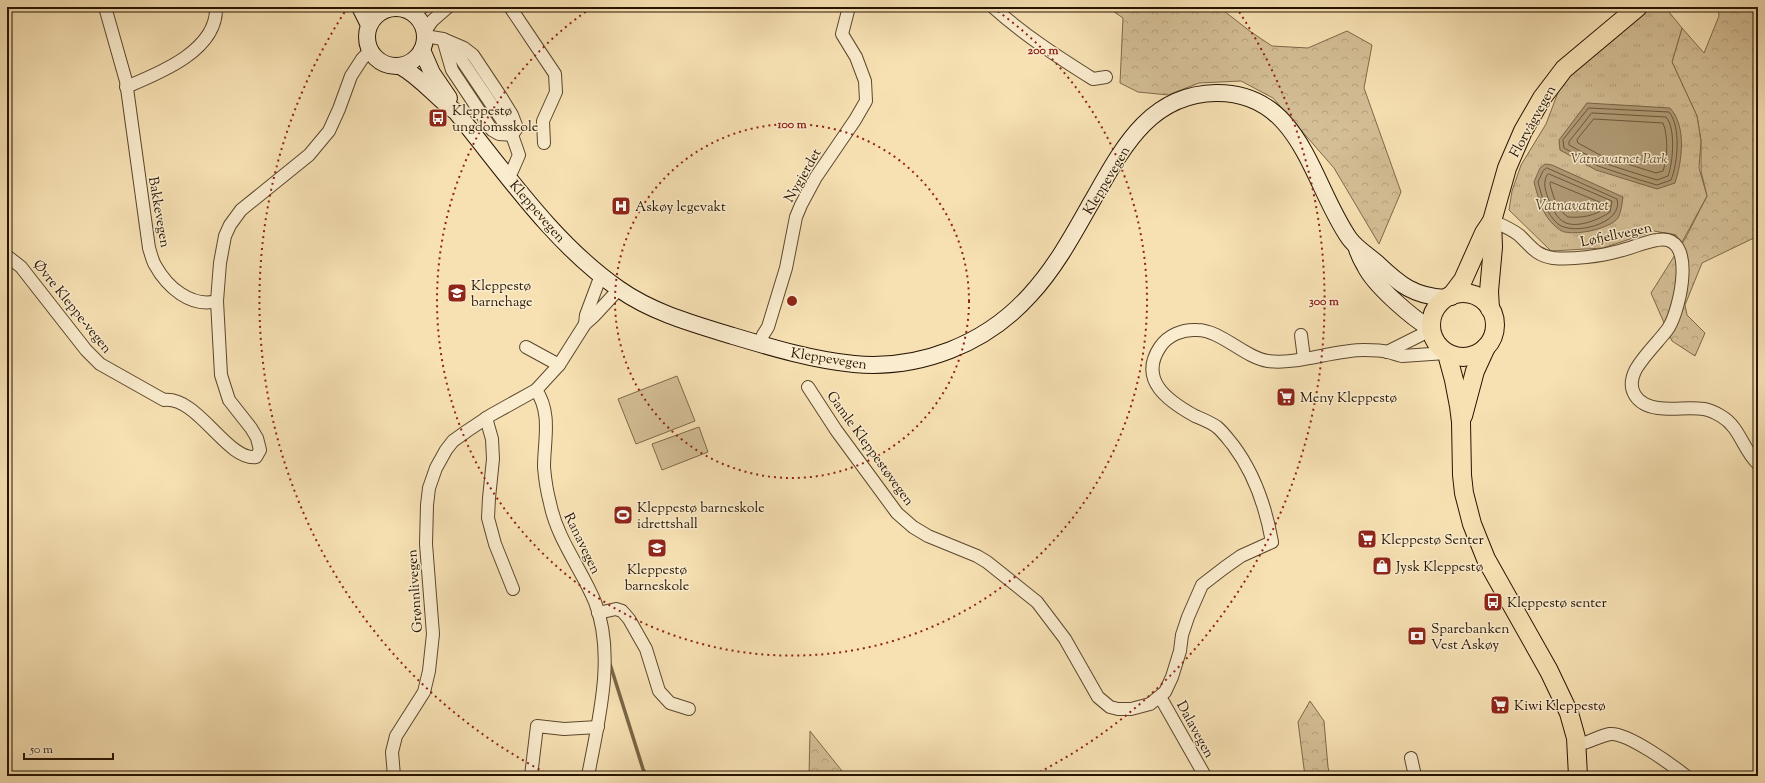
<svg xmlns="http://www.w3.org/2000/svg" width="1765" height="783" font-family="'Sorts Mill Goudy',serif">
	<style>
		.grass { fill: #d4be95; stroke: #7e694a }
		.forest { fill: url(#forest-crowns); stroke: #7e694a }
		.park { fill: url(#park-tufts); stroke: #7e694a }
		.water { fill: #b09b76; stroke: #796547 }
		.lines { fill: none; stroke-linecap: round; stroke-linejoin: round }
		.shore { stroke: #6c583b; stroke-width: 1 }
		.stream { stroke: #796547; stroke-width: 3.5 }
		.minor-casing { stroke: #5b472d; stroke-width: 14 }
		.secondary-casing { stroke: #271400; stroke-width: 18 }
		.primary-casing { stroke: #271400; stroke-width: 20 }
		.minor { stroke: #faecce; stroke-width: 12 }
		.secondary { stroke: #faecce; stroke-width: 16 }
		.primary { stroke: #f7e1b3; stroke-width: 18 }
		.ring { fill: none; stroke: #8f2418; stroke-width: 2; stroke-dasharray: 2 4 }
		.labels { text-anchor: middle; stroke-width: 3; stroke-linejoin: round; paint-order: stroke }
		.poi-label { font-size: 14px; fill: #271400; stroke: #faecce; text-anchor: start }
		.street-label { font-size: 14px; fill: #271400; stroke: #faecce }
		.park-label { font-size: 14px; font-style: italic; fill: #645034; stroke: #faecce }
		.water-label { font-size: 15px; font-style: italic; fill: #5e4a2f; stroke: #faecce }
		.centre { fill: #8f2418; stroke: #faecce; stroke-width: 2 }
		.ring-label { font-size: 12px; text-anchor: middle; font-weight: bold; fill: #8f2418; stroke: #faecce; stroke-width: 3; stroke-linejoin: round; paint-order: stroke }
	</style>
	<defs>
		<pattern id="forest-crowns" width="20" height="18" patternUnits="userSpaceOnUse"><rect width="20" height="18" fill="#d4be95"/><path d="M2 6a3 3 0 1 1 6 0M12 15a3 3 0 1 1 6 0" fill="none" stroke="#b6a27f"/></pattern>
		<pattern id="park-tufts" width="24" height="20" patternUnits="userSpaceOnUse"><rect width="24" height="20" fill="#d4be95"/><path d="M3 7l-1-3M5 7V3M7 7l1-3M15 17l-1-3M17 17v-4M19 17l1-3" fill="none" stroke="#b6a27f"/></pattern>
	</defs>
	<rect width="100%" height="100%" fill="#f7e1b3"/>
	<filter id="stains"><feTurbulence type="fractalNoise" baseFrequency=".005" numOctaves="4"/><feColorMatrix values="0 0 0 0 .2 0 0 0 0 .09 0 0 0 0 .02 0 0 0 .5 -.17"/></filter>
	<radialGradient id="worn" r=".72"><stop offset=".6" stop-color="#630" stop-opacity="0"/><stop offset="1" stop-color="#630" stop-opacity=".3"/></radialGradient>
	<!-- grass -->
	<g class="grass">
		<path d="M677,376L695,421L636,444L618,399Z"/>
		<path d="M699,427L708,452L662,470L652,444Z"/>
	</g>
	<!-- forest -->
	<g class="forest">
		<path d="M1107,7H1219L1251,32L1272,46L1308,48L1347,31L1372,45L1364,88L1401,192L1379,244L1334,168L1273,98L1241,81L1199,83L1168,95L1138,92L1120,83L1123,18Z"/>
		<path d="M1718,7H1758V236L1702,263L1685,305L1687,315L1705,333L1695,356L1672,341L1651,293L1685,239L1707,196L1701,171V141L1697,116L1672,62L1682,28L1704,53L1719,16Z"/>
		<path d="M1310,701L1324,721L1328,767L1330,776H1305L1298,722Z"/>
		<path d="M810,731L846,776H809Z"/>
	</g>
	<!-- park -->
	<path class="park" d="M1651,7H1665L1682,28L1672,62L1697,116L1701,141L1699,168L1707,196L1681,244L1676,235L1654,231L1603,248L1551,251L1509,210L1512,191L1521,165L1546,124L1562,82L1592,53Z"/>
	<!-- water -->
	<g class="water">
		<path d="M1587,103L1670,108C1687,127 1682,161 1675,183L1657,189L1596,170L1560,150L1559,140Z"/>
		<path d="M1545,164L1552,165L1623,197C1622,203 1621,213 1618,218C1609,229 1578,235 1565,232C1562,232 1557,228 1555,226C1542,215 1538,197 1534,182L1540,168Z"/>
	</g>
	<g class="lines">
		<!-- shore -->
		<g class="shore">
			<path d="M1589,108L1669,112C1681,126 1678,163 1671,180L1657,185L1640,180L1598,166L1564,148L1563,140Z"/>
			<path d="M1592,113L1666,117C1676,128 1673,163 1668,176L1657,180L1641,175L1600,162L1569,145V142Z"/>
			<path d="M1594,119L1663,123C1668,135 1668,158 1663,171L1656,173L1602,156L1578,143L1577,140Z"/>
			<path d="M1547,168L1617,199C1624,224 1573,236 1558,224C1546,214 1542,197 1538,182L1543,171Z"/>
			<path d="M1549,174L1612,201L1610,212C1600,219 1579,228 1566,223C1556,219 1552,207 1548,198C1545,189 1543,183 1547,175Z"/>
			<path d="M1551,182L1604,204L1605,208C1595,216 1581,218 1568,217C1557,210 1553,196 1550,184Z"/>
		</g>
		<!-- stream -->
		<path class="stream" d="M610,664L643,769L647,776"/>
		<!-- minor casing -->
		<g class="minor-casing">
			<g id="minor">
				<path d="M105,7L126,81L149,248C151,254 152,260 155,265C167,287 191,308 217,301"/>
				<path d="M510,7L555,74L556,92L543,121L544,143"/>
				<path d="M993,7C1024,35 1058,57 1093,79L1106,77"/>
				<path d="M411,12L423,7"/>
				<path d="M424,33L432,21L448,7"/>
				<path d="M425,36L443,39L457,53L512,135L519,155L512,171L508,176"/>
				<path d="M443,39L464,48L473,55L501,97L512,115L517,128L512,135L499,134L492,130L452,70Z"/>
				<path d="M126,87C160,73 218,50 216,7"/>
				<path d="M1492,221C1502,225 1510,228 1519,235C1531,246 1535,255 1553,258C1572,260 1601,256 1619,251C1632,248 1644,242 1657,240C1698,232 1680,309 1669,327C1666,332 1662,336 1658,341C1650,350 1642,359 1636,369C1625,390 1637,405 1658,408C1673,410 1689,407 1704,409C1710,410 1716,413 1721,416C1740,427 1743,450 1758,464"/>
				<path d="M7,256L21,267L86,350L100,364L164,400C198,396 227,461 256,457L260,450L257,438L251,428L229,400L221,375L217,301L220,263L225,236L230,225L241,210L309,155L329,131L339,109L351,76L362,59L370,51"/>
				<path d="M585,324L586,315L601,275"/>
				<path d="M1301,335L1304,358"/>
				<path d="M760,344L763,335L768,327L786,268L796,217L801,205L816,177L855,120L866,101L865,81L856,57L842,34L849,7"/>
				<path d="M526,347L559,365"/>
				<path d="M1387,352L1431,330"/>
				<path d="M808,387L836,430L897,513L913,527L928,536L977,556L987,562L1037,602L1065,639L1098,697L1110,707L1118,709H1131L1150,704L1165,692L1172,677L1180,651L1182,635L1188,617L1202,585L1224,568L1241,556L1272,542C1266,508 1254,473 1233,445C1228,439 1223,432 1217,427C1210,422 1202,419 1195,416C1168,401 1138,380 1160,347C1168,335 1183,329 1197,330C1221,330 1245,358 1268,361C1296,365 1334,350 1364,350C1371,350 1381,350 1388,352C1393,353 1397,355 1402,356L1446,353"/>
				<path d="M536,390C552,413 544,441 544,467C545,479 547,492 550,503C557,539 581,568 595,602C616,656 598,722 588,776"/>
				<path d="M486,418L492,439L493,459L489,498L488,518L495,544L513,589"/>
				<path d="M598,613L616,609L622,611L629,619L646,649L659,691L670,703L689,709"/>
				<path d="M1159,698L1163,702L1205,776"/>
				<path d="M1577,745C1588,743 1599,736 1610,734C1627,732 1672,765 1686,776"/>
				<path d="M1411,758L1415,776"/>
				<path d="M394,776L392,752L396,736L424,692L429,671L433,634L426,544L427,505L429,488L436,468L446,450L453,441L467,431L491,415L536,390L559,365L585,324L594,316L619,289"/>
				<path d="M531,776L537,726L564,729L598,727"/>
			</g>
		</g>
		<!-- secondary casing -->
		<g class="secondary-casing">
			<g id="secondary">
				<path d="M360,7L369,25"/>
				<circle cx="396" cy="37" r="29"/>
				<path d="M422,50L432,73L449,98"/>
				<path d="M400,66C422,78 436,98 456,112C506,173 553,243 619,289C653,313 694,324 733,336C773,348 813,360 854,364C920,370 986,344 1030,295C1055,268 1073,235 1091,203C1121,151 1148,94 1216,93C1301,92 1311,183 1349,238C1356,248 1368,255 1378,264C1400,285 1414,296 1445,298"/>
				<path d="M1357,249C1359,255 1362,261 1365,266C1374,285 1412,318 1431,329"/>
			</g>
		</g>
		<!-- primary casing -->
		<g class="primary-casing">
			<g id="primary">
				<circle cx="1463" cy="325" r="32"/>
				<path d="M1451,296L1463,280L1484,233L1492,221"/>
				<path d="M1490,309L1489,291L1493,247L1492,221L1507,168L1523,131L1542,98L1564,69L1638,7"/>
				<path d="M1447,354L1454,380L1459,406L1461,422L1462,475L1464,493L1472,524L1486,559L1549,671L1569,713L1576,738L1578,776"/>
				<path d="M1463,416L1475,371L1486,347"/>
			</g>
		</g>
		<!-- minor -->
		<use href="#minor" class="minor"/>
		<!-- secondary -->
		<use href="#secondary" class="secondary"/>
		<!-- primary -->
		<use href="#primary" class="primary"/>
	</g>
	<!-- distance rings -->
	<g class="ring">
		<circle cx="792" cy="301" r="177"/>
		<path d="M993 8A355 355 0 1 1 591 8"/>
		<path d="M550 775A532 532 0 0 1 348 7M1236 7A532 532 0 0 1 1034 775"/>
	</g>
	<!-- icons -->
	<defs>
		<g id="bus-square" transform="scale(1)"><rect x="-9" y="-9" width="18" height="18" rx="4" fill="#8f2418" stroke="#faecce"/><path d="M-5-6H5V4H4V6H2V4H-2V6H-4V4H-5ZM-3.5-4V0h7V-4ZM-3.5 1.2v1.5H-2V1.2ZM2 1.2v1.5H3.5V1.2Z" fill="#fff"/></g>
		<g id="hospital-square" transform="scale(1)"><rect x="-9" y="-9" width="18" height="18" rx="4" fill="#8f2418" stroke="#faecce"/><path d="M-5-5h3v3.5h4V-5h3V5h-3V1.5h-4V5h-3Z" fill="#fff"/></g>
		<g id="school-square" transform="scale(1)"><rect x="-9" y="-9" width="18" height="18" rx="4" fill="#8f2418" stroke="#faecce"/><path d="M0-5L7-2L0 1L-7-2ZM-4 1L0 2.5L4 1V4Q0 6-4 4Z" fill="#fff"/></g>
		<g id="supermarket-square" transform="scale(1)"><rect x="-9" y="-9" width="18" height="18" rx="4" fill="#8f2418" stroke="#faecce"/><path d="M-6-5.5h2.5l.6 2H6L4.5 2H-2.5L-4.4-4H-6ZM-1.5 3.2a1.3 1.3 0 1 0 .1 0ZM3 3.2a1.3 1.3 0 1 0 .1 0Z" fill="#fff"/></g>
		<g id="stadium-square" transform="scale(1)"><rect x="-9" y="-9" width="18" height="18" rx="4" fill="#8f2418" stroke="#faecce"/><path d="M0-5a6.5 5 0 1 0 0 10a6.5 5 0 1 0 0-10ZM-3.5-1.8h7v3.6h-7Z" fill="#fff"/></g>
		<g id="shop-square" transform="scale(1)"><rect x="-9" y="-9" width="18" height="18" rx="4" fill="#8f2418" stroke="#faecce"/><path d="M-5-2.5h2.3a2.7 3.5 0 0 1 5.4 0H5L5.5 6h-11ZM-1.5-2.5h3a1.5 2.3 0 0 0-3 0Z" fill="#fff"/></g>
		<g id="bank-square" transform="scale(1)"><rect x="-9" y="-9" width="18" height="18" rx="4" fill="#8f2418" stroke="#faecce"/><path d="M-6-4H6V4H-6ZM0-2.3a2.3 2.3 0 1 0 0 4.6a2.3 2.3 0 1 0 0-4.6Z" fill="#fff"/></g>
	</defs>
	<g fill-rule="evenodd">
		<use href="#bus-square" x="438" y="118"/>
		<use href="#hospital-square" x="621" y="206"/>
		<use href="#school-square" x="457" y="293"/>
		<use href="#supermarket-square" x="1286" y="397"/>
		<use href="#stadium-square" x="623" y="515"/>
		<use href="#supermarket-square" x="1367" y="539"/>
		<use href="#school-square" x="657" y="548"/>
		<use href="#shop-square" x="1382" y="566"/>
		<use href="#bus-square" x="1493" y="602"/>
		<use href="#bank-square" x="1417" y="636"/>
		<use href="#supermarket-square" x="1500" y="705"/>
	</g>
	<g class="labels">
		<!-- poi labels -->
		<g class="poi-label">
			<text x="452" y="115">Kleppestø<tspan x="452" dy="16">ungdomsskole</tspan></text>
			<text x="635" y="211">Askøy legevakt</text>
			<text x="471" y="290">Kleppestø<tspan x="471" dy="16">barnehage</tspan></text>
			<text x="1300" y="402">Meny Kleppestø</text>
			<text x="637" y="512">Kleppestø barneskole<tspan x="637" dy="16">idrettshall</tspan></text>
			<text x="1381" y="544">Kleppestø Senter</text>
			<text x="1396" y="571">Jysk Kleppestø</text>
			<text x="657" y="574" text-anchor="middle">Kleppestø<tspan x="657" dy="16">barneskole</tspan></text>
			<text x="1507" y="607">Kleppestø senter</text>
			<text x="1431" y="633">Sparebanken<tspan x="1431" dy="16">Vest Askøy</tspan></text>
			<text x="1514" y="710">Kiwi Kleppestø</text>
		</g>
		<!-- street labels -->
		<g class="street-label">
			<text transform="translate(1532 121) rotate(-61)" y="5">Florvågvegen</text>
			<text transform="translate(802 175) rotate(-60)" y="5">Nygjerdet</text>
			<text transform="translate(1106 180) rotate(-59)" y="5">Kleppevegen</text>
			<text transform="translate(538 211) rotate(49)" y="5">Kleppevegen</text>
			<text transform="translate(160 212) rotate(80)" y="5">Bakkevegen</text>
			<text transform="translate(1616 234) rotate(-12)" y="5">Løfjellvegen</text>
			<text transform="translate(73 306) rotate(51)" y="5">Øvre Kleppe-vegen</text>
			<text transform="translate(829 358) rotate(9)" y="5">Kleppevegen</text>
			<text transform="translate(871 448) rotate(54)" y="5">Gamle Kleppestøvegen</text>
			<text transform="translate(583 543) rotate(64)" y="5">Ranavegen</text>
			<text transform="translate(414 591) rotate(-94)" y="5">Grønnlivegen</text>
			<text transform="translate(1196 729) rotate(61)" y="5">Dalavegen</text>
		</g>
		<!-- park labels -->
		<g class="park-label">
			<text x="1619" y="163">Vatnavatnet Park</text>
		</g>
		<!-- water labels -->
		<g class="water-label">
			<text x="1572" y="210">Vatnavatnet</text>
		</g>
	</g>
	<circle cx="792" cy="301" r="6" class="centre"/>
	<g class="ring-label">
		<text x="1043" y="54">200 m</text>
		<text x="792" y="128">100 m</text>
		<text x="1324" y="305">300 m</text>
	</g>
	<!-- margin -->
	<rect width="1765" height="783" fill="none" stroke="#f7e1b3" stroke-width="24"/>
	<rect x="8" y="8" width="1749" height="767" fill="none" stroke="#271400" stroke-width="2"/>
	<rect x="12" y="12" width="1741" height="759" fill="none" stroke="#271400"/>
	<!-- scale -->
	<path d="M24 753v6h89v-6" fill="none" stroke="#271400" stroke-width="2"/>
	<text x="30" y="753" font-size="12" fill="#271400" stroke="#faecce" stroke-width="3" paint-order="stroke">50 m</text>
	<rect width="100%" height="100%" filter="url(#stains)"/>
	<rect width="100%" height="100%" fill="url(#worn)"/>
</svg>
